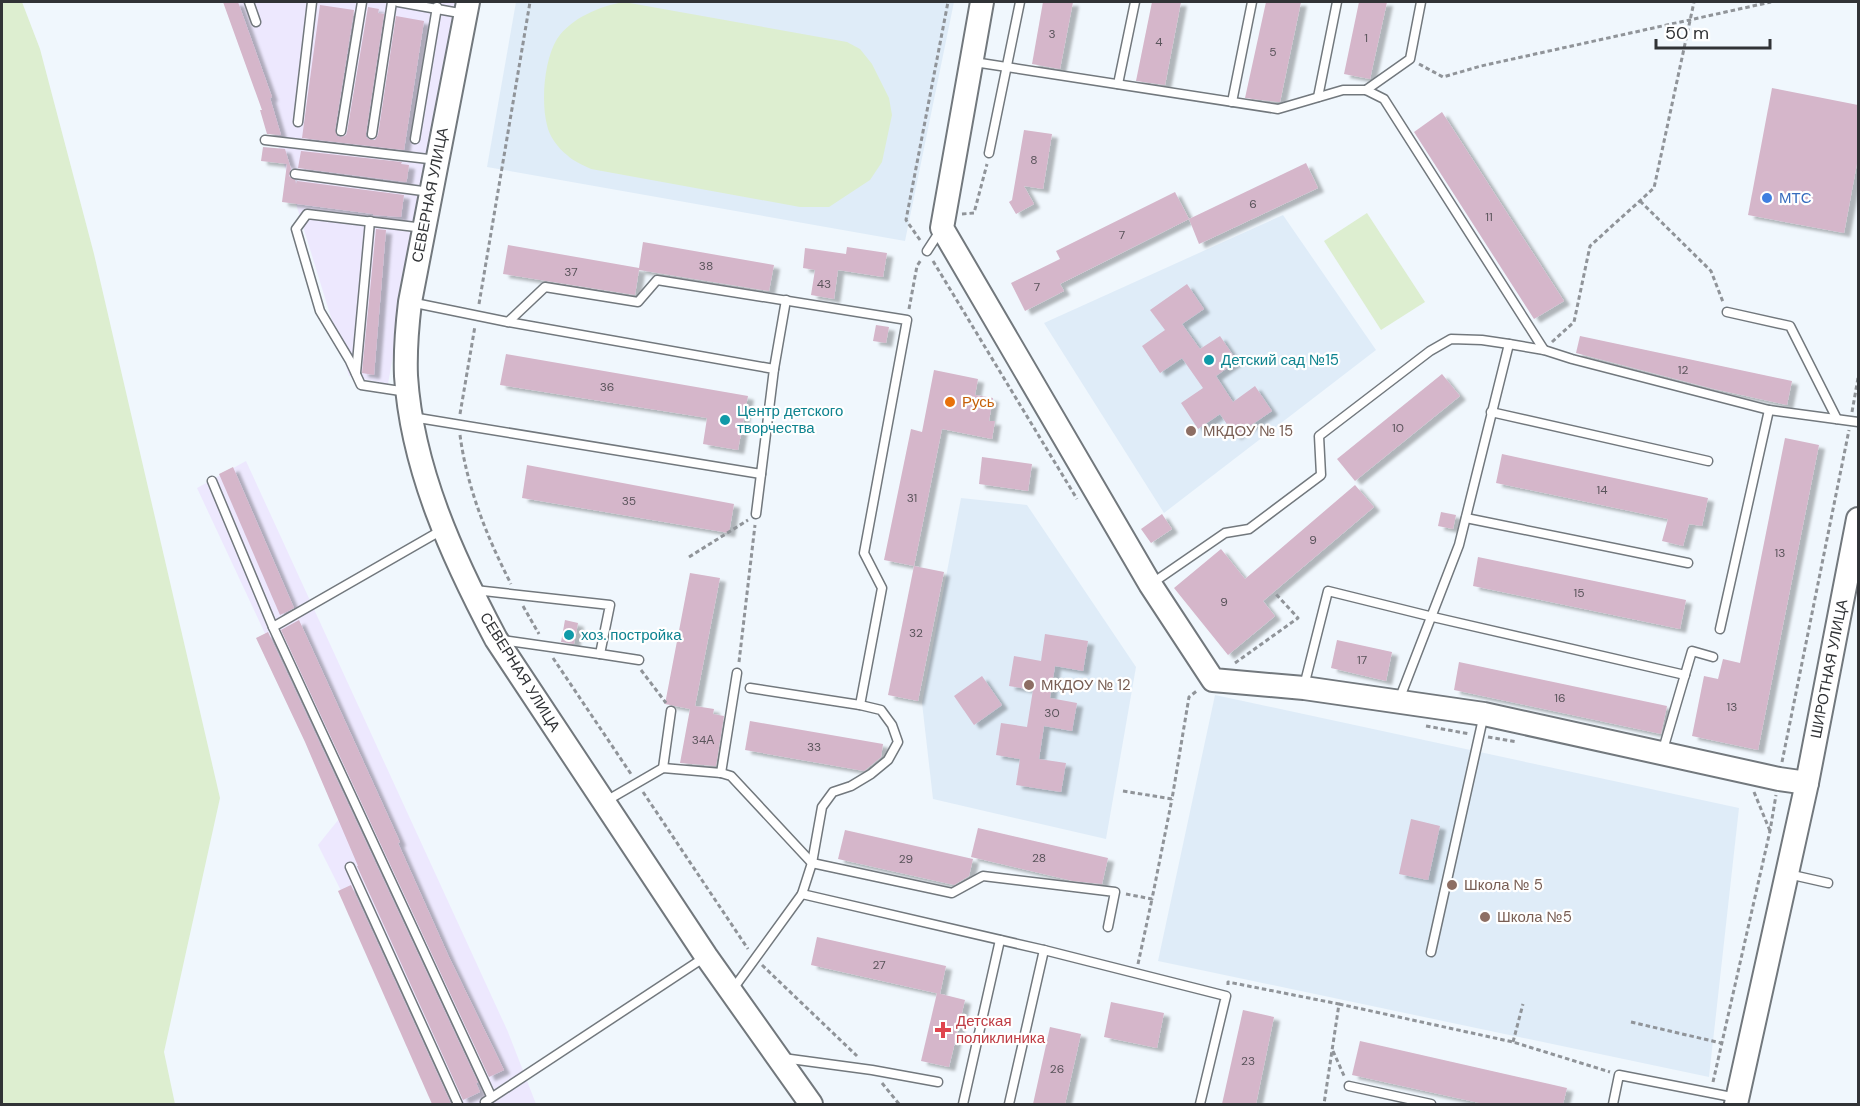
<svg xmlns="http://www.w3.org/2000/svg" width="1860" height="1106" font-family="'DM Sans',sans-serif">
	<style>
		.industrial { fill: #ede8fe }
		.built { fill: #dfecf8 }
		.green { fill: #ddeed0 }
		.building { fill: #d5b6ca; filter: url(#shadow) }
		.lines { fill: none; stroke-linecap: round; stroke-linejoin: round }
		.lane-casing { stroke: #72787d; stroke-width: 11 }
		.secondary-casing { stroke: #72787d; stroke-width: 26 }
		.path { stroke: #909499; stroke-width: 3; stroke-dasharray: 4.5 3; stroke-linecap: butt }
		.lane { stroke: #fff; stroke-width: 8 }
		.secondary { stroke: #fff; stroke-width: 22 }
		.shop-dot { fill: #3f7fe0; stroke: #fff; stroke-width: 2 }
		.culture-dot { fill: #0f9aa8; stroke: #fff; stroke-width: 2 }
		.food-dot { fill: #e8710a; stroke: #fff; stroke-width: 2 }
		.education-dot { fill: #8d6e63; stroke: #fff; stroke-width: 2 }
		.health-dot { fill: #e0444e; stroke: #fff; stroke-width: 2 }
		.labels { text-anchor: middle; stroke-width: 4.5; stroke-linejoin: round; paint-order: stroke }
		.number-label { font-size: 12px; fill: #5a545b }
		.street-label { font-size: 15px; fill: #313336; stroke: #fff }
		.shop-label { font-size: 15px; fill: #366cbe; stroke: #fff; text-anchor: start }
		.culture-label { font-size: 15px; fill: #0d838f; stroke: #fff; text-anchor: start }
		.food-label { font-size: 15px; fill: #c56008; stroke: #fff; text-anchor: start }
		.education-label { font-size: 15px; fill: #785e54; stroke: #fff; text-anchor: start }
		.health-label { font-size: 15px; fill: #be3a42; stroke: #fff; text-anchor: start }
	</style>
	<defs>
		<filter id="shadow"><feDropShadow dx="6" dy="4" stdDeviation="1.5" flood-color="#0004"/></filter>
	</defs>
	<rect width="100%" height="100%" fill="#f0f7fd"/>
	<!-- industrial -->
	<g class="industrial">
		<path d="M234,2H455L388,384L349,376Z"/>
		<path d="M246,461L508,1032L536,1104H448L318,845L347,809L197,488Z"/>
	</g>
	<!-- built -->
	<g class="built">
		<path d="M516,2H954L905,241L487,167Z"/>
		<path d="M1283,215L1376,350L1164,513L1044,323Z"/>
		<path d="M961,498L1027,505L1136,667L1106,839L933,799L922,703Z"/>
		<path d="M1215,695L1739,808L1709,1077L1158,961Z"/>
	</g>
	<!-- green -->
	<g class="green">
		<path d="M2,2H22L40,49L94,254L220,798L164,1052L175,1104H2Z"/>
		<path d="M624,2L847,42L860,49L872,64L889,98L892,115L882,162L870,180L829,207H800L591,169C583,165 573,161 567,155C558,148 549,136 547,125C541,102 544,60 557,39C571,18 600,6 624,2Z"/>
		<path d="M1367,213L1425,302L1381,330L1324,241Z"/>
	</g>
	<!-- building -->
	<g class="building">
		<path d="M223,2H238L272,97L270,98L281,135L267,134L260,110H262Z"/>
		<path d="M1043,2H1073L1060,69L1032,64Z"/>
		<path d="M1152,2H1181L1165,85L1136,81Z"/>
		<path d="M1266,2H1301L1280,102H1278L1245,98Z"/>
		<path d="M1359,2H1387L1370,79L1344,74Z"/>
		<path d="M320,5L354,10L335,130L337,136L341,137L346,135L347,132L368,7L379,9L378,13L384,14L366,133V137L370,140H375L378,135L396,16L424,21L404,150L302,138Z"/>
		<path d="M1772,88L1858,105V158L1844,233L1748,215Z"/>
		<path d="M1442,112L1564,301L1534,319L1414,132Z"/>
		<path d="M1024,130L1052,134L1043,189L1024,186L1034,204L1016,214L1009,202L1012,200Z"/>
		<path d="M263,147L285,149L291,169L289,176L295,180L296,184L297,181L404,195L401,217L373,215V214L282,202L287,164L261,161Z"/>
		<path d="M301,151L402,162L401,164L409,165L407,179L406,182L298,168Z"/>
		<path d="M1306,163L1318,188L1199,244L1189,219Z"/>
		<path d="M1175,192L1189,219L1060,284L1064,291L1025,311L1011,283L1060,259L1056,251Z"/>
		<path d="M376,229L386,230L374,375L362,373Z"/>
		<path d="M643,242L774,265L769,291L639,270L635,295L503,274L508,245L639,268Z"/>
		<path d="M847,247L887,253L883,277L838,270L834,299L811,295L815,270L803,268L805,248L846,254Z"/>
		<path d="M1187,284L1204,309L1182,324L1200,349L1220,336L1237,361L1216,376L1233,402L1255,386L1272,411L1235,436L1220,414L1198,429L1181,403L1203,388L1182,358L1160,373L1142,346L1165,330L1150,310Z"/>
		<path d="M876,325L889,327L886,343L873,341Z"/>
		<path d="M1580,336L1792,381L1787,405L1714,389L1576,353Z"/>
		<path d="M506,354L748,396L738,450L703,444L707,418L500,385Z"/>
		<path d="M934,370L978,379L975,395L993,398L989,421H995L992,439L942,429L914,566L884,560L911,429L922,432Z"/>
		<path d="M1442,374L1460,396L1355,481L1337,459Z"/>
		<path d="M1785,438L1819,445L1758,750L1692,736L1704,676L1718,679L1723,659L1740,663Z"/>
		<path d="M1502,454L1708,498L1702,526L1689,524L1683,546L1662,541L1668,519L1496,483Z"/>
		<path d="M982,457L1032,464L1028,491L979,484Z"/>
		<path d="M527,465L734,504L729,533L522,498Z"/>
		<path d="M233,467L294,608L280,615L219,474Z"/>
		<path d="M1355,485L1374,507L1263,601L1275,616L1228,655L1174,588L1221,549L1245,579Z"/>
		<path d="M1441,512L1456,515L1453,529L1438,526Z"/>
		<path d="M1162,514L1172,529L1151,543L1141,529Z"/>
		<path d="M1478,557L1686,600L1680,629L1473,586Z"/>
		<path d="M914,566L944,572L918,701L888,695Z"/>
		<path d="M690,573L720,578L695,706L714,709L713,714L724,716L716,766L680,763L690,709L665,704Z"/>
		<path d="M299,620L400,842L398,843L449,957L504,1070L489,1077L281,630Z"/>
		<path d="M565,620L578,623L574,644L561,642Z"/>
		<path d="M268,632L478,1083H476L480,1092L463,1100L357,866H358L305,742L256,638Z"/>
		<path d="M1045,634L1088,641L1083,671L1055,666L1050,698L1077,703L1072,731L1044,726L1039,759L1066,763L1061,792L1016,785L1020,759L996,755L1001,723L1027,727L1033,690L1009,686L1014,656L1041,661Z"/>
		<path d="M1337,640L1392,652L1386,681L1331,668Z"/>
		<path d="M1459,662L1667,706L1661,734L1454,690Z"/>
		<path d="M982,676L1002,705L974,725L954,696Z"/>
		<path d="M750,721L883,744L881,757L864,771L745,750Z"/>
		<path d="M1411,819L1440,826L1428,880L1399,874Z"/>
		<path d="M978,828L1108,858L1102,884L1073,881L971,857Z"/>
		<path d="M845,830L973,859L969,876L954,885L838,859Z"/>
		<path d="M351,885L451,1104H432L338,891Z"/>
		<path d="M817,937L946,966L940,994L811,965Z"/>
		<path d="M937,993L965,1000L949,1067L921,1061Z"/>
		<path d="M1111,1002L1164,1013L1157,1048L1104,1037Z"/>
		<path d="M1243,1010L1274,1017L1256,1104H1222Z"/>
		<path d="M1050,1027L1081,1034L1065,1104H1033Z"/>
		<path d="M1360,1041L1567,1088L1563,1104H1484L1352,1075Z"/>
	</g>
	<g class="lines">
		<!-- lane casing -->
		<g class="lane-casing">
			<g id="lane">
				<path d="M249,2L256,22"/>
				<path d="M398,2L465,14"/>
				<path d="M974,62L1278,109L1343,90H1366L1384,99L1544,350"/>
				<path d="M1118,84L1135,2"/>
				<path d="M1366,90L1410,59L1421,2"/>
				<path d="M1318,97L1337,2"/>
				<path d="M1232,102L1252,2"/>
				<path d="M298,122L312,2"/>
				<path d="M341,131L362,2"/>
				<path d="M372,134L392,2"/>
				<path d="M415,139L437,7"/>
				<path d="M265,140L437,160"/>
				<path d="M989,153L1020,2"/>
				<path d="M295,174L430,192"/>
				<path d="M927,251L940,231"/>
				<path d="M410,302L508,322L774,369L761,474L412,417"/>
				<path d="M1727,312L1790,326L1837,419"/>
				<path d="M508,322L545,287L638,302L657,280L907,320L864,553L882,588L860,705L750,688"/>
				<path d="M774,369L786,300"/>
				<path d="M356,373L370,221"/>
				<path d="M407,392L361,385L350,361L320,311L296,229L307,214L424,228"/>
				<path d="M1491,412L1708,461"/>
				<path d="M212,481L273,627L491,1096"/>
				<path d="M756,514L761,474"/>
				<path d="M1466,518L1688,563"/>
				<path d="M1151,584L1225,533L1249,529L1321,475L1319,436L1430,351L1451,339L1482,340L1509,344L1544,350L1572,359L1769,410L1858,422"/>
				<path d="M475,590L610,605L600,654L639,660"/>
				<path d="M273,627L442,530"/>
				<path d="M1720,629L1769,410"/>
				<path d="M502,640L600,654"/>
				<path d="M1304,686L1328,591L1433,617L1685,675"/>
				<path d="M1399,700L1459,545L1509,344"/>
				<path d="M860,705L881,710L892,725L898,742L888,760L871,774L851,786L833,792L822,807L812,863L802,894L1044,950L1226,996L1200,1104"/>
				<path d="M1662,753L1692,651L1713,657"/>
				<path d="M663,768L671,711"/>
				<path d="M721,773L737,673"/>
				<path d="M606,801L663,768L721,773L731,776L812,863L952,893L983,876L1115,892L1108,927"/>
				<path d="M350,867L458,1104"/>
				<path d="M1788,874L1828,883"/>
				<path d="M1431,952L1484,714"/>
				<path d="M733,989L802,894"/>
				<path d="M783,1058L872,1070L938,1082"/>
				<path d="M1349,1086L1431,1104"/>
				<path d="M485,1102L705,957"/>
				<path d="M963,1104L1000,940"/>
				<path d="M1009,1104L1044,950"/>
				<path d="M1613,1104L1619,1075L1737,1098"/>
			</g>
		</g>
		<!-- secondary casing -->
		<g class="secondary-casing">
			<g id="secondary">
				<path d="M468,2L410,302C407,327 405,351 406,376C412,469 453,558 496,639L706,956L811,1104"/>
				<path d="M982,2L942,228L1150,584L1213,680L1304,688L1484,714L1779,779L1807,783"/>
				<path d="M1736,1104L1807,783L1858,519"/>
			</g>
		</g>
		<!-- path -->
		<g class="path">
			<path d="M1419,64L1443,77L1481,66L1771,2"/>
			<path d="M1640,201L1711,271L1723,302"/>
			<path d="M962,214L974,213L987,164"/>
			<path d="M920,240L906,220L948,2"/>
			<path d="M933,261L1077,499"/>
			<path d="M479,304L530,2"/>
			<path d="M909,309L917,266L921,260"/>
			<path d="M1552,342L1574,322L1590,246L1654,188L1694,2"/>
			<path d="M1852,412L1858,378"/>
			<path d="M460,414L475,326"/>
			<path d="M460,435C467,488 487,537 511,584"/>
			<path d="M689,557L748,520"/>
			<path d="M523,606L539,634"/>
			<path d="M553,658L631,774"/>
			<path d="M739,662L755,525"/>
			<path d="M1235,663L1298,618L1275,593"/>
			<path d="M641,670L666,703"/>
			<path d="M1426,726L1470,734"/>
			<path d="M1488,737L1517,742"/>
			<path d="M1782,762L1849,430"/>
			<path d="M1123,791L1172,799L1189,697L1198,690"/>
			<path d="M643,792L748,949"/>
			<path d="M1754,792L1770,831"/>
			<path d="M1126,894L1152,899L1172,799"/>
			<path d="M1138,964L1152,899"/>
			<path d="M762,965L857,1056"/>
			<path d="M1228,985V982L1339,1004L1324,1104"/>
			<path d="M1339,1004L1513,1042L1610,1072"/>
			<path d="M1631,1022L1721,1043"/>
			<path d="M1513,1042L1523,1004"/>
			<path d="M1333,1051L1345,1078"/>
			<path d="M1713,1082L1770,831L1776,795"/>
			<path d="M882,1083L899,1104"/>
		</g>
		<!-- lane -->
		<use href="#lane" class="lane"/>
		<!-- secondary -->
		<use href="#secondary" class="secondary"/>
	</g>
	<!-- markers -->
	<circle class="shop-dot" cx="1767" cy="198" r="6"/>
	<g class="culture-dot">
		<circle cx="1209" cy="360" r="6"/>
		<circle cx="725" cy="420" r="6"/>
		<circle cx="569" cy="635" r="6"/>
	</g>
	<circle class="food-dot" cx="950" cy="402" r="6"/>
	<g class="education-dot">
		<circle cx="1191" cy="431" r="6"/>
		<circle cx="1029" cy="685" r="6"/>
		<circle cx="1452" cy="885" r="6"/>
		<circle cx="1485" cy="917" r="6"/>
	</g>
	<path class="health-dot" d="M940 1021h6v6h6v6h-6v6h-6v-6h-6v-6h6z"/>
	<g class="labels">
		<!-- number labels -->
		<g class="number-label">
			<text x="1052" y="38">3</text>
			<text x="1366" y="42">1</text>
			<text x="1159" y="46">4</text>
			<text x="1273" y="56">5</text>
			<text x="1034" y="164">8</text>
			<text x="1253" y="208">6</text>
			<text x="1489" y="221">11</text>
			<text x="1122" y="239">7</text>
			<text x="706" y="270">38</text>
			<text x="571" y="276">37</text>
			<text x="824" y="288">43</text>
			<text x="1037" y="291">7</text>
			<text x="1683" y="374">12</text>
			<text x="607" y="391">36</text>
			<text x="1398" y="432">10</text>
			<text x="1602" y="494">14</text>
			<text x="912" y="502">31</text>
			<text x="629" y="505">35</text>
			<text x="1313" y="544">9</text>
			<text x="1780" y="557">13</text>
			<text x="1579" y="597">15</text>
			<text x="1224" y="606">9</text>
			<text x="916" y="637">32</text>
			<text x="1362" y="664">17</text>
			<text x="1560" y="702">16</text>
			<text x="1732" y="711">13</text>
			<text x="1052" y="717">30</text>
			<text x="703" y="744">34А</text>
			<text x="814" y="751">33</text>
			<text x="1039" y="862">28</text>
			<text x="906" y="863">29</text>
			<text x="879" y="969">27</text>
			<text x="1248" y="1065">23</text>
			<text x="1057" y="1073">26</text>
		</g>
		<!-- street labels -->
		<g class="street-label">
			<text transform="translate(430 195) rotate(-79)" y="5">СЕВЕРНАЯ УЛИЦА</text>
			<text transform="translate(1829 669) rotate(-79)" y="5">ШИРОТНАЯ УЛИЦА</text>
			<text transform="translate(520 672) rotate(58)" y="5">СЕВЕРНАЯ УЛИЦА</text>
		</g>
		<!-- shop labels -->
		<g class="shop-label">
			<text x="1779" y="203">МТС</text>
		</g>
		<!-- culture labels -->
		<g class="culture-label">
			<text x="1221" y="365">Детский сад №15</text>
			<text x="737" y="416">Центр детского<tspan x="737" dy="17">творчества</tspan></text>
			<text x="581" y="640">хоз. постройка</text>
		</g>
		<!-- food labels -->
		<g class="food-label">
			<text x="962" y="407">Русь</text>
		</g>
		<!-- education labels -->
		<g class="education-label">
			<text x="1203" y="436">МКДОУ № 15</text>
			<text x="1041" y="690">МКДОУ № 12</text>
			<text x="1464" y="890">Школа № 5</text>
			<text x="1497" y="922">Школа №5</text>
		</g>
		<!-- health labels -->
		<g class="health-label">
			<text x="956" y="1026">Детская<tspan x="956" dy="17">поликлиника</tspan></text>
		</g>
	</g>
	<!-- border -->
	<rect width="1860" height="1106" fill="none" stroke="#313336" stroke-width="6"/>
	<!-- scale -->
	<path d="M1656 39v9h114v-9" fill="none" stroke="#313336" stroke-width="3"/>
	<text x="1665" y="39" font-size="18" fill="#313336" stroke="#ffffff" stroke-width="4.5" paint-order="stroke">50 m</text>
</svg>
